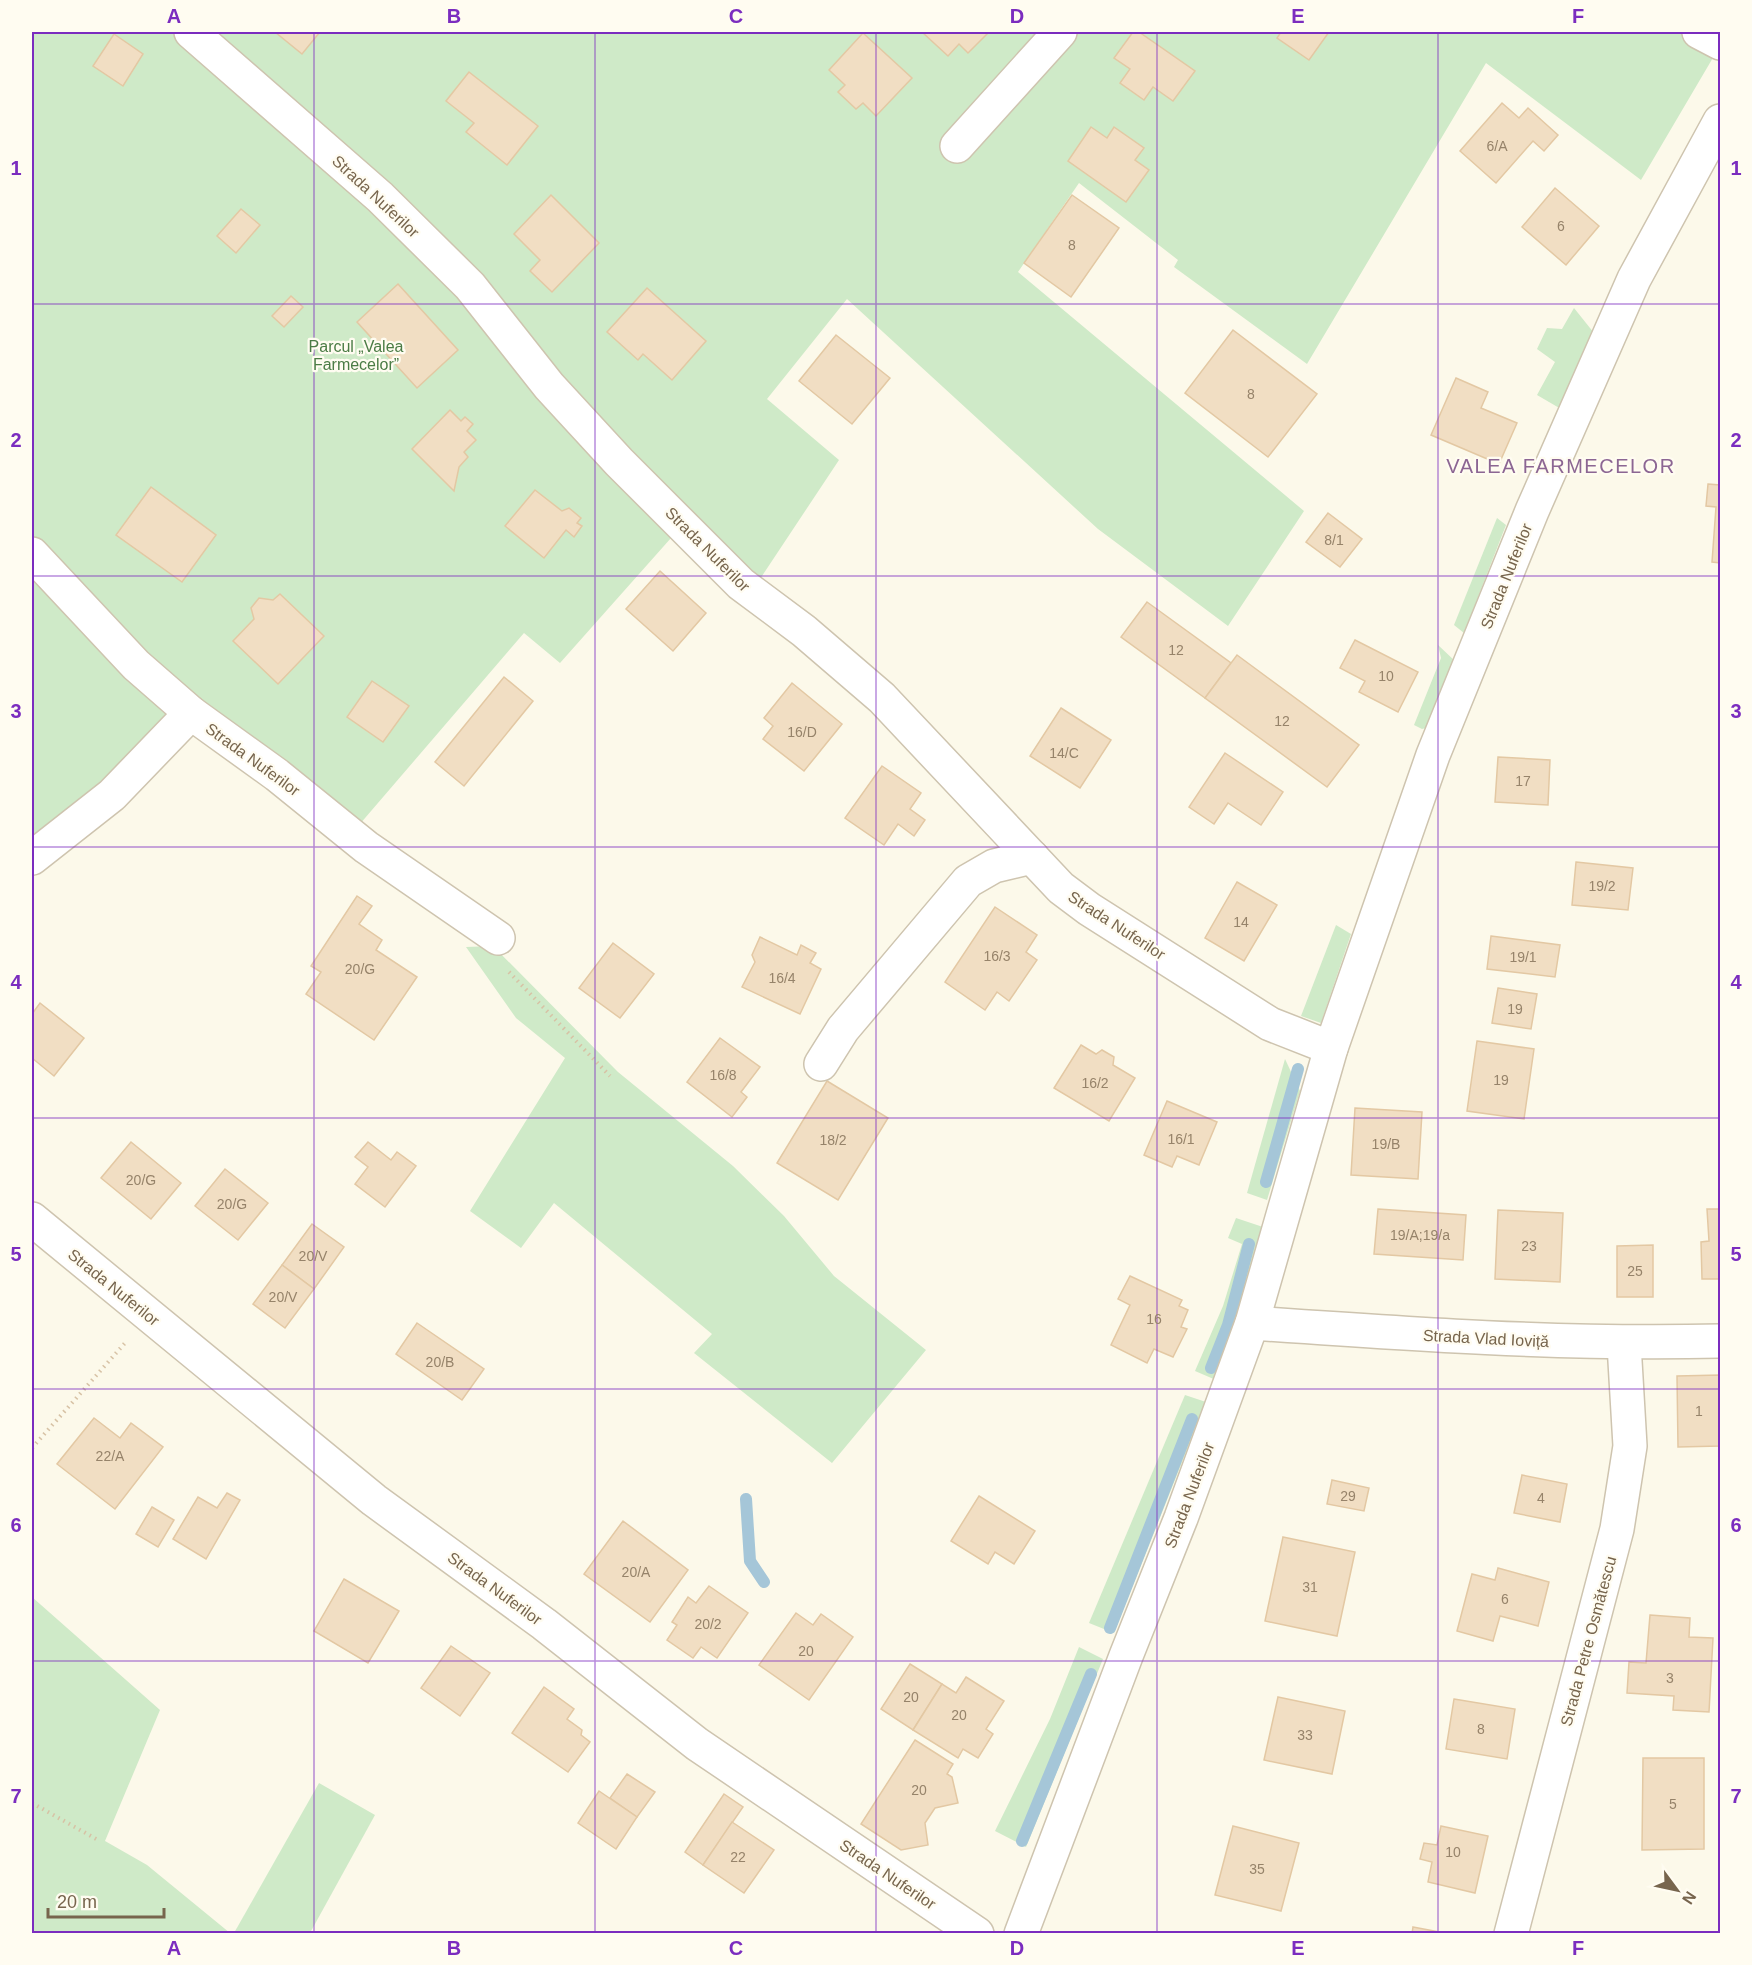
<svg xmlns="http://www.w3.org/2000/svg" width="1752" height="1965" font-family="Arial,sans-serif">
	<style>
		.green { fill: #cfeac8 }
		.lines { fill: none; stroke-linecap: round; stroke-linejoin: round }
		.stream { stroke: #a5c6d8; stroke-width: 12 }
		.building { fill: #f1dec3; stroke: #e3c8a3; stroke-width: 1.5 }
		.minor-casing { stroke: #cec4af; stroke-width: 36 }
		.path { stroke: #d7c2a5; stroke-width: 4; stroke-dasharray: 1.5 4.5; stroke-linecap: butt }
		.minor { stroke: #fff; stroke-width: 33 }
		.grid { fill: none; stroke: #7b2cbf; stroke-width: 1.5; stroke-opacity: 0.55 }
		.labels { text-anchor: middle; stroke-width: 4.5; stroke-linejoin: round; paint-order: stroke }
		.number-label { font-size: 14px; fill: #96836a }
		.street-label { font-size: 16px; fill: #77654d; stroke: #fffcf1 }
		.park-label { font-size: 16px; fill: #4b7c45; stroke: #fffcf1 }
		.quarter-label { font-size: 20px; letter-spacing: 1.5px; fill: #8c6693; stroke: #fffcf1 }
		.neatline { fill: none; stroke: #7b2cbf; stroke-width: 2 }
		.grid-label { font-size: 20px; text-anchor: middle; font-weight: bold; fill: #7b2cbf }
	</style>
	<rect width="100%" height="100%" fill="#fcf9ea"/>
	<!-- green -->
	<g class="green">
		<path d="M32,32H1720L1714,56L1641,180L1486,63L1307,364L1174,267L1178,260L1079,183L1018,272L1304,511L1228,626L1098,529L847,299L767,399L839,460L744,603L671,538L560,663L524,633L341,846L191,729L32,869Z"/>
		<path d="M1574,308L1594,333L1561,409L1537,395L1555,362L1537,349L1547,328L1562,329Z"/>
		<path d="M1497,518L1506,525L1464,633L1454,625Z"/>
		<path d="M1438,645L1456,662L1430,727L1422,729L1414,725L1441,658Z"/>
		<path d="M1336,925L1351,934L1321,1023L1301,1016Z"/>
		<path d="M493,946L618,1072L733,1166L784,1216L834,1276L926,1350L832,1463L694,1353L712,1334L554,1203L521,1248L470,1211L565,1058L516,1018L466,947Z"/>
		<path d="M1285,1059L1300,1091L1267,1200L1247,1193Z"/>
		<path d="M1236,1218L1263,1227L1238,1318L1216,1380L1195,1371L1223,1306L1242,1244L1228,1238Z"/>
		<path d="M1185,1395L1206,1402L1114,1633L1089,1623Z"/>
		<path d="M32,1597L160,1710L105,1841L147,1865L230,1933H32Z"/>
		<path d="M1079,1647L1103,1659L1026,1847L995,1831L1050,1719Z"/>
		<path d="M319,1783L375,1815L310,1933H234Z"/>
	</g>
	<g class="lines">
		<!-- stream -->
		<g class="stream">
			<path d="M1266,1182L1298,1069"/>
			<path d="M1211,1368L1228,1325L1249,1244"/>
			<path d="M746,1499L750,1561L764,1582"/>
			<path d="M1110,1628L1192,1419"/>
			<path d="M1022,1841L1091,1674"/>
		</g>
	</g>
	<!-- building -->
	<g class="building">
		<path d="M275,32H320L302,54Z"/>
		<path d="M922,32H989L968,53L959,44L948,56Z"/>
		<path d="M1133,32H1139L1195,71L1173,101L1153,87L1144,100L1120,83L1130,69L1114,58Z"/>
		<path d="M1281,32H1329L1309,60L1277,38Z"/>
		<path d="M863,33L912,78L876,116L863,103L856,109L838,92L845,85L829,70Z"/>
		<path d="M114,34L143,54L123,86L93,66Z"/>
		<path d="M469,72L538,126L507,165L466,132L474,123L446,101Z"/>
		<path d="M1502,103L1519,118L1528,108L1558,135L1544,151L1533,141L1496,183L1460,151Z"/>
		<path d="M1091,127L1107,138L1114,127L1144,148L1135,160L1149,170L1126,202L1068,161Z"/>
		<path d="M1555,188L1599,226L1566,265L1522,227Z"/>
		<path d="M551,195L599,243L552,292L530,271L540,260L514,234Z"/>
		<path d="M1072,195L1119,228L1071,297L1024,263Z"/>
		<path d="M241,209L260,225L236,253L217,236Z"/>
		<path d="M398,284L458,350L417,388L357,322Z"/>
		<path d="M647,288L706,341L672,380L643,354L638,360L607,332Z"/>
		<path d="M291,296L303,307L284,327L272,316Z"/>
		<path d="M1233,330L1317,394L1268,457L1185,393Z"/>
		<path d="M836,335L890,378L852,424L799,381Z"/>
		<path d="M1456,378L1488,392L1481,408L1517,423L1499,464L1431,435Z"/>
		<path d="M450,410L461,421L465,417L473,424L467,431L476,440L464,452L468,457L459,467L454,491L412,449Z"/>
		<path d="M1708,484L1720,485V563L1712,562L1716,507L1706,506Z"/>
		<path d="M151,487L216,535L182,582L116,535Z"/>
		<path d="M535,490L562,511L569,508L581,518L577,523L582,526L574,537L566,530L544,558L505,526Z"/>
		<path d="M1328,513L1362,539L1340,567L1306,542Z"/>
		<path d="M660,571L706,613L673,651L626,609Z"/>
		<path d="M280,594L324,636L278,684L233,641L254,619L251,608L259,598L273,600Z"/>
		<path d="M1147,602L1231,663L1205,698L1121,637Z"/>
		<path d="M1355,640L1418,672L1398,712L1359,692L1365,681L1340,668Z"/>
		<path d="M1237,655L1359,745L1327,787L1205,698Z"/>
		<path d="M504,677L533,701L464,786L435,762Z"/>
		<path d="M372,681L409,706L383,742L347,717Z"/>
		<path d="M792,683L842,724L804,771L763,739L773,726L764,718Z"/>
		<path d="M1061,708L1111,740L1080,788L1030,756Z"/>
		<path d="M1225,753L1283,792L1261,825L1228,803L1214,824L1189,807Z"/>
		<path d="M1498,757L1550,760L1548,805L1495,802Z"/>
		<path d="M882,766L921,793L910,809L925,820L914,836L898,824L884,845L845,818Z"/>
		<path d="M1576,862L1633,868L1628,910L1572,905Z"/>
		<path d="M1237,882L1277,905L1244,961L1205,938Z"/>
		<path d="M357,896L372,906L359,924L382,940L376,950L417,977L374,1040L306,994L321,972L311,966Z"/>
		<path d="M995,907L1037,935L1026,952L1037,960L1009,1001L997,992L985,1010L945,982Z"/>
		<path d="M1491,936L1560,945L1555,977L1487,969Z"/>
		<path d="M760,937L797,955L801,945L816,953L810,963L821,969L800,1014L742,987L755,962L752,955Z"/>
		<path d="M613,943L654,974L620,1018L579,988Z"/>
		<path d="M1498,988L1537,994L1531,1029L1492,1023Z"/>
		<path d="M40,1003L84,1038L54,1076L32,1058V1014Z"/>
		<path d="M720,1038L760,1067L741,1092L747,1097L732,1117L687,1082Z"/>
		<path d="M1477,1041L1534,1049L1524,1119L1467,1111Z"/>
		<path d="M1081,1045L1096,1054L1102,1050L1114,1057L1113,1065L1135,1078L1109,1121L1054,1088Z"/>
		<path d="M827,1081L888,1118L838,1200L777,1163Z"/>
		<path d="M1167,1101L1217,1122L1199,1165L1177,1156L1172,1167L1144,1155Z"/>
		<path d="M1355,1108L1422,1112L1418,1179L1351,1175Z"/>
		<path d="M131,1142L181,1183L151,1219L101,1178Z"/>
		<path d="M368,1142L391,1160L397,1152L416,1166L385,1207L355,1184L368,1167L355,1157Z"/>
		<path d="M225,1169L268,1203L238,1240L195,1206Z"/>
		<path d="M1378,1209L1466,1215L1463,1260L1374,1254Z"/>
		<path d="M1707,1209H1720V1279H1702L1701,1242L1709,1241Z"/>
		<path d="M1498,1210L1563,1213L1560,1282L1495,1279Z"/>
		<path d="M312,1224L344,1247L314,1289L282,1265Z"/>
		<path d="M1653,1245V1297H1617V1246Z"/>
		<path d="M282,1265L314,1289L285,1328L253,1304Z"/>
		<path d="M1130,1276L1182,1300L1179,1306L1188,1310L1181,1327L1187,1329L1173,1357L1154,1349L1147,1363L1111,1345L1130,1305L1118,1299Z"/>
		<path d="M417,1323L484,1369L462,1400L396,1354Z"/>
		<path d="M1720,1375V1446L1678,1447L1677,1376Z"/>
		<path d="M94,1418L120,1438L131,1423L163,1447L115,1509L57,1464Z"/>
		<path d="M1522,1475L1567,1484L1560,1522L1514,1513Z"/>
		<path d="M1332,1480L1369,1488L1364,1511L1327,1504Z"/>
		<path d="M227,1493L240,1500L206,1559L173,1539L198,1497L217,1508Z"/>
		<path d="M979,1496L1035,1531L1014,1564L995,1552L988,1564L951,1541Z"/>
		<path d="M152,1507L174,1520L158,1547L136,1534Z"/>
		<path d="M623,1521L688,1570L650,1622L584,1574Z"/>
		<path d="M1283,1537L1355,1552L1337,1636L1265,1621Z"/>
		<path d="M1498,1568L1549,1582L1538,1626L1500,1616L1493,1641L1457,1631L1472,1574L1495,1580Z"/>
		<path d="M344,1579L399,1611L368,1663L314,1631Z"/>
		<path d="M709,1586L748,1613L717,1658L701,1647L693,1658L667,1640L677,1625L672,1622L688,1597L696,1603Z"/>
		<path d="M796,1613L813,1625L821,1614L853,1637L809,1700L759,1665Z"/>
		<path d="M1650,1615L1690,1618L1689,1637L1713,1638L1709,1712L1673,1710L1674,1696L1627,1693L1629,1662L1646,1663Z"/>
		<path d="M451,1646L490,1673L460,1716L421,1688Z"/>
		<path d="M910,1664L942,1684L913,1730L881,1709Z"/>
		<path d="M966,1677L1004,1701L986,1729L993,1734L978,1758L963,1749L958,1758L913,1730L942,1684L956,1693Z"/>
		<path d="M544,1687L574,1709L567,1719L582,1730L581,1735L590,1742L568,1772L512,1733Z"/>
		<path d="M1278,1697L1345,1711L1332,1774L1264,1760Z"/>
		<path d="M1454,1699L1515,1709L1507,1759L1446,1749Z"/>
		<path d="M915,1740L953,1764L947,1774L952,1777L958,1803L935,1808L925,1823L928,1845L901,1850L861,1824Z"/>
		<path d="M1643,1758H1704V1849L1642,1850Z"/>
		<path d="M627,1774L655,1792L637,1817L610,1798Z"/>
		<path d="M599,1791L637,1817L616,1849L578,1823Z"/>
		<path d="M724,1794L743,1807L703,1865L685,1852Z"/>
		<path d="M732,1822L774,1850L744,1893L703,1865Z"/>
		<path d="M1233,1826L1299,1843L1281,1911L1215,1895Z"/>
		<path d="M1441,1826L1488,1836L1475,1893L1428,1882L1432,1862L1420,1859L1424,1843L1437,1845Z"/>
		<path d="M1413,1927L1450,1934H1412Z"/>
	</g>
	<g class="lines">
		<!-- minor casing -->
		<g class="minor-casing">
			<g id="minor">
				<path d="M191,32L380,197L470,286L549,386L619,462L741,584L804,631L882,698L1061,888L1089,909L1270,1024L1331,1048"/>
				<path d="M1699,32L1720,43"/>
				<path d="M957,146L1060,32"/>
				<path d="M32,554L136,665L191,713L277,775L366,847L498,938"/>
				<path d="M32,858L112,795L191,713"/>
				<path d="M821,1064L843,1029L968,881L994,866L1032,857"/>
				<path d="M32,1219L374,1500L544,1624L697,1744L977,1934"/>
				<path d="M1252,1323C1408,1334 1564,1345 1720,1341"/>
				<path d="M1021,1934L1126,1656L1181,1518L1252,1323L1331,1048L1433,755L1532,511L1634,279L1720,121"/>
				<path d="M1511,1934L1617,1529L1630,1446L1624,1344"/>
			</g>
		</g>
		<!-- path -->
		<g class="path">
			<path d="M509,972L610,1076"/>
			<path d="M32,1448L125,1343"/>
			<path d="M32,1803L98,1840"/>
		</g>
		<!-- minor -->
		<use href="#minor" class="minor"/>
	</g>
	<!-- grid -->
	<path class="grid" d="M314,32V1934M595,32V1934M876,32V1934M1157,32V1934M1438,32V1934M32,304H1720M32,576H1720M32,847H1720M32,1118H1720M32,1389H1720M32,1661H1720"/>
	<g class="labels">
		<!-- number labels -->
		<g class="number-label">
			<text x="1497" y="151">6/A</text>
			<text x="1561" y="231">6</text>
			<text x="1072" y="250">8</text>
			<text x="1251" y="399">8</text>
			<text x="1334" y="545">8/1</text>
			<text x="1176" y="655">12</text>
			<text x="1386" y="681">10</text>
			<text x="1282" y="726">12</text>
			<text x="802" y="737">16/D</text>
			<text x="1064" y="758">14/C</text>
			<text x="1523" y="786">17</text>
			<text x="1602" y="891">19/2</text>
			<text x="1241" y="927">14</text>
			<text x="997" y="961">16/3</text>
			<text x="1523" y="962">19/1</text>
			<text x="360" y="974">20/G</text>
			<text x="782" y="983">16/4</text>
			<text x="1515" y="1014">19</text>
			<text x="723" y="1080">16/8</text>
			<text x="1501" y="1085">19</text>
			<text x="1095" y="1088">16/2</text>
			<text x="1181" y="1144">16/1</text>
			<text x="833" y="1145">18/2</text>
			<text x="1386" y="1149">19/B</text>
			<text x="141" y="1185">20/G</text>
			<text x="232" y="1209">20/G</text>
			<text x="1420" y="1240">19/A;19/a</text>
			<text x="1529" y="1251">23</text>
			<text x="313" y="1261">20/V</text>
			<text x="1635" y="1276">25</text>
			<text x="283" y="1302">20/V</text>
			<text x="1154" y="1324">16</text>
			<text x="440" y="1367">20/B</text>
			<text x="1699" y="1416">1</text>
			<text x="110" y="1461">22/A</text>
			<text x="1348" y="1501">29</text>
			<text x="1541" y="1503">4</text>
			<text x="636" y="1577">20/A</text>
			<text x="1310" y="1592">31</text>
			<text x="1505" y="1604">6</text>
			<text x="708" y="1629">20/2</text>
			<text x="806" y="1656">20</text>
			<text x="1670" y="1683">3</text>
			<text x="911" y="1702">20</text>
			<text x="959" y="1720">20</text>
			<text x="1481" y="1734">8</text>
			<text x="1305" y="1740">33</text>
			<text x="919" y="1795">20</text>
			<text x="1673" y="1809">5</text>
			<text x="1453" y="1857">10</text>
			<text x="738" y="1862">22</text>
			<text x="1257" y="1874">35</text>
		</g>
		<!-- street labels -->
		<g class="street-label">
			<text transform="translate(376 196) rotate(43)" y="6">Strada Nuferilor</text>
			<text transform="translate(708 549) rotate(45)" y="6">Strada Nuferilor</text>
			<text transform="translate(1506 576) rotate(-68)" y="6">Strada Nuferilor</text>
			<text transform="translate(253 759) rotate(36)" y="6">Strada Nuferilor</text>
			<text transform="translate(1117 925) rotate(33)" y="6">Strada Nuferilor</text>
			<text transform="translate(114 1287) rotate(39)" y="6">Strada Nuferilor</text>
			<text transform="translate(1486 1338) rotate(3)" y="6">Strada Vlad Ioviță</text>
			<text transform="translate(1189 1495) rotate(-69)" y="6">Strada Nuferilor</text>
			<text transform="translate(495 1588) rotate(36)" y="6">Strada Nuferilor</text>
			<text transform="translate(1588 1641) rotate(-75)" y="6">Strada Petre Osmătescu</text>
			<text transform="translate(888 1874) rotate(34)" y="6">Strada Nuferilor</text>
		</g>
		<!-- park labels -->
		<g class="park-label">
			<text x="356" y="352">Parcul „Valea<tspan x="356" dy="18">Farmecelor”</tspan></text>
		</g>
		<!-- quarter labels -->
		<g class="quarter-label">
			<text x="1561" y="473">VALEA FARMECELOR</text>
		</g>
	</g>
	<!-- border -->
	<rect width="1752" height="1965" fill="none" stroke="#fffcf1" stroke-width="66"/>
	<!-- north arrow -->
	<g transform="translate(1677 1890) rotate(123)" stroke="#fffcf1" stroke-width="4.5" paint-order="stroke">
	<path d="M0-4.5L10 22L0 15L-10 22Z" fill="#77654d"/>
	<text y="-9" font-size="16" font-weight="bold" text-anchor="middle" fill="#77654d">N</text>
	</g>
	<!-- scale -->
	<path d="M48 1908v9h116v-9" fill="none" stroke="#77654d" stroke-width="3"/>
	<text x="57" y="1908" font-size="18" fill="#77654d" stroke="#fffcf1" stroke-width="4.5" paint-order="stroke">20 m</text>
	<rect x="33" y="33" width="1686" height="1899" class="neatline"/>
	<g class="grid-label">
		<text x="174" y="23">A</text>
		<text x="454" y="23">B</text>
		<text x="736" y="23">C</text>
		<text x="1017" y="23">D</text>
		<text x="1298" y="23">E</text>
		<text x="1578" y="23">F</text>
		<text x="16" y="175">1</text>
		<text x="1736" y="175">1</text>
		<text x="16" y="447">2</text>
		<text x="1736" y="447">2</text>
		<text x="16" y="718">3</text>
		<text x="1736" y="718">3</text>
		<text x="16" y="989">4</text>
		<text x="1736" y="989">4</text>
		<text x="16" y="1261">5</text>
		<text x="1736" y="1261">5</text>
		<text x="16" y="1532">6</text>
		<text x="1736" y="1532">6</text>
		<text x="16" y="1803">7</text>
		<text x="1736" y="1803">7</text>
		<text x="174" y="1955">A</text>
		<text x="454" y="1955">B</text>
		<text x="736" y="1955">C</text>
		<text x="1017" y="1955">D</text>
		<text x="1298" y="1955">E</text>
		<text x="1578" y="1955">F</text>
	</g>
</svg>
